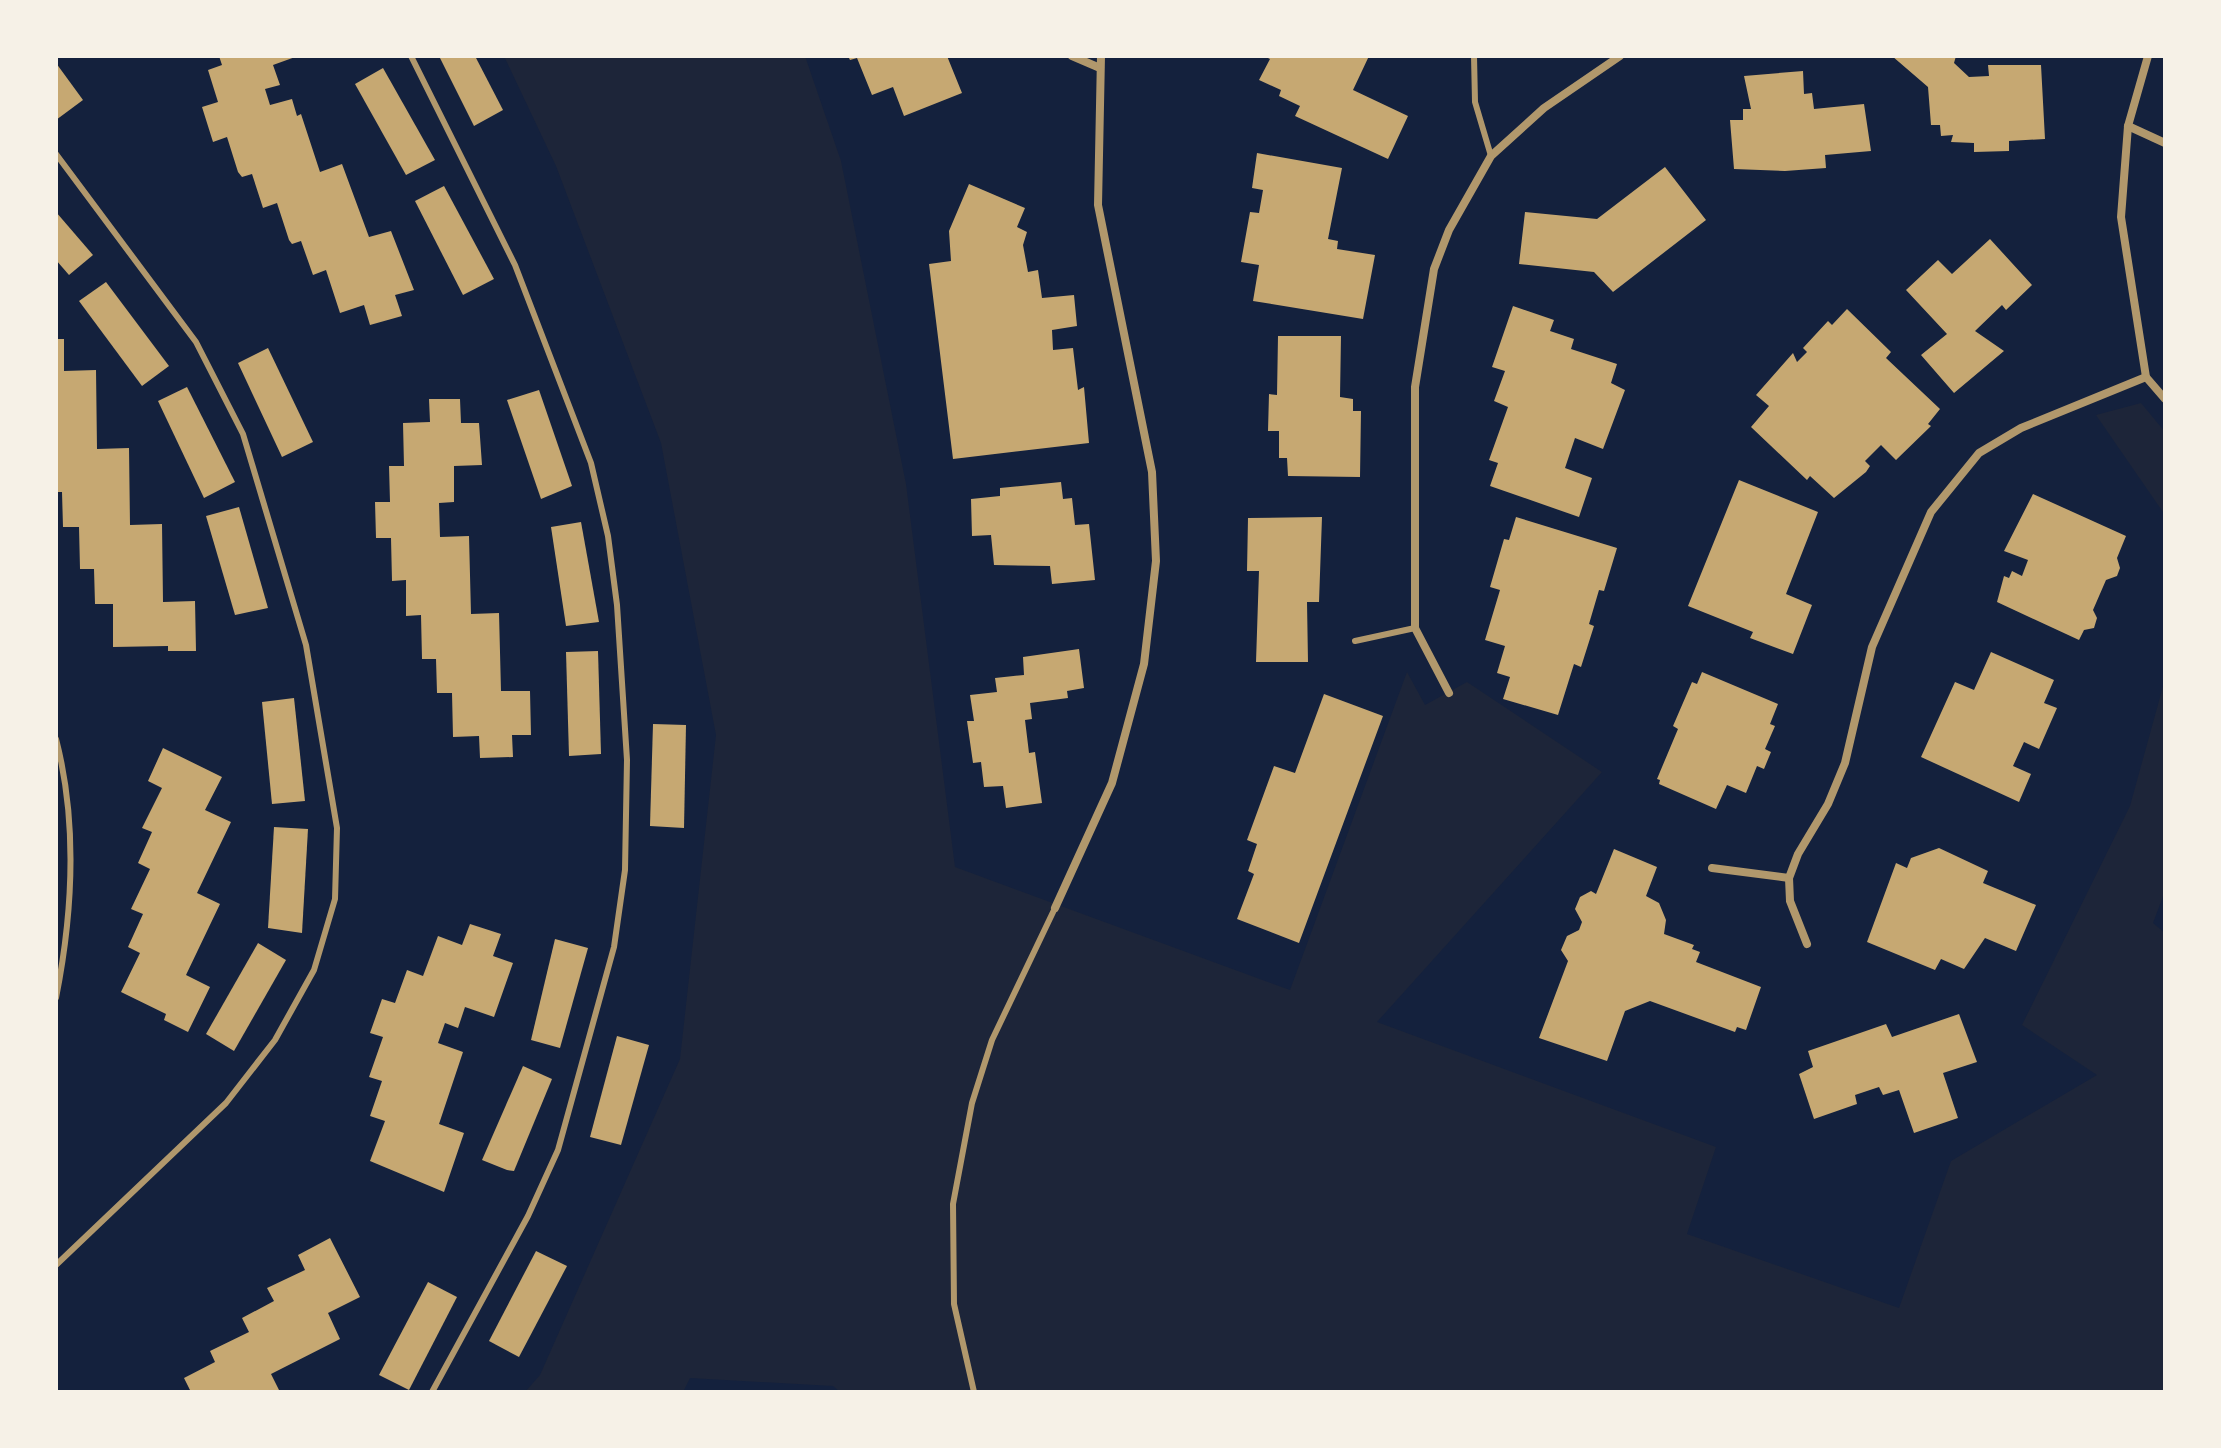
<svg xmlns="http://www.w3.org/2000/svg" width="2221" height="1448" font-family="'Titillium Web',sans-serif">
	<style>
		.green { fill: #1d2539 }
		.building { fill: #c6a872 }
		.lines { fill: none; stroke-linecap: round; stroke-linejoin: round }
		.service { stroke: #b1986c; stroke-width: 6 }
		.minor { stroke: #b1986c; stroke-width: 8 }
	</style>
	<rect width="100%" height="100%" fill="#14213d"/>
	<!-- green -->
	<g class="green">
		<path d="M504,56H805L841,161L906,484L955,867L1290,990L1407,672L1425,705L1467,682L1602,772L1377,1022L1716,1147L1687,1234L1899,1308L1951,1161L2097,1075L2022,1025L2130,806L2165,679V891L2153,923L2165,933V1392H840L833,1386L690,1378L683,1392H525L540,1375L680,1059L716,735L661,443L556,166Z"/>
		<path d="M2141,403L2165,432V515L2096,415Z"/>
	</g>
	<!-- building -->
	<g class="building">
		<path d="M219,56H298L273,65L280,85L265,89L270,105L292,99L297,116L301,114L320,172L342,164L369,237L391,231L414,290L395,295L402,316L370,325L364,305L340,313L326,270L313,275L301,241L292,244L289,240L277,203L263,208L252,174L242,177L238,172L227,137L213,142L202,107L218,102L208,70L222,65Z"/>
		<path d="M439,56H475L503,110L474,126Z"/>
		<path d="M848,56H947L962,93L904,116L893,87L872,95L857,58L850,60Z"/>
		<path d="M1264,56H1369L1353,90L1408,116L1388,159L1295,116L1300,106L1279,96L1281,90L1259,80L1270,59Z"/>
		<path d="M1892,56H1956L1954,63L1969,77L1989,76L1988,65H2041L2045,139L2009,141V151L1974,152V143L1951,142L1953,135L1941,136L1940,125H1931L1928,87Z"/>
		<path d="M56,63L83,100L56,120Z"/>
		<path d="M383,68L435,160L406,175L355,84Z"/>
		<path d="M1803,71L1804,94L1812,93L1814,109L1864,104L1871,151L1825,155L1826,168L1785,171L1734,169L1730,120H1743V109H1751L1744,76Z"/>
		<path d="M1257,153L1342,168L1328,239L1338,241L1337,249L1375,255L1363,319L1253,301L1259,265L1241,262L1250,212L1259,213L1263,190L1252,188Z"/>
		<path d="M1665,167L1706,220L1613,292L1594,272L1519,264L1525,212L1597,219Z"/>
		<path d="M969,184L1025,208L1017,227L1027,232L1023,245L1028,272L1038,270L1042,298L1074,295L1077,326L1052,330L1053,350L1073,348L1078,390L1084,387L1089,443L953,459L929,264L951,261L949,231Z"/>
		<path d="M444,186L494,279L463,295L415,201Z"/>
		<path d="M56,212L93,255L69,275L56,260Z"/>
		<path d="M1990,239L2032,285L2006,310L2002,305L1975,331L2004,351L1954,393L1921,355L1947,334L1906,290L1938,260L1952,274Z"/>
		<path d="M106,282L169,366L142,386L79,301Z"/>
		<path d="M1513,306L1554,320L1550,331L1574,339L1571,349L1617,364L1611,383L1625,390L1603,449L1575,438L1565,468L1592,478L1579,517L1490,486L1498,463L1489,460L1508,407L1494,401L1505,371L1492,367Z"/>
		<path d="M1847,309L1891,352L1886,358L1940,409L1928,424L1931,426L1896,460L1881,445L1865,461L1870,466L1866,472L1834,498L1810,476L1807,480L1751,427L1769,406L1756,395L1793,353L1797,362L1807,352L1803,348L1828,321L1832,325Z"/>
		<path d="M1278,336H1341L1340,397L1353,399V411H1361L1360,477L1288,476L1287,458H1279V431H1268L1269,394L1277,395Z"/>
		<path d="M56,339H64V371L96,370L97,449L129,448L130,525L162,524L163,602L195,601L196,651H168V646L113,647V604H95L94,569H80L79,527H63L62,492H56Z"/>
		<path d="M268,348L313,442L282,457L238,363Z"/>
		<path d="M187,387L235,482L204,498L158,401Z"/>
		<path d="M539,390L572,486L541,499L507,400Z"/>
		<path d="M429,399H460L461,423H479L482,465L454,466V502L439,503L440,537L469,536L471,614L499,613L501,691H530L531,735H512L513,757L480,758L479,736L453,737L452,693H437L436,659H422L421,615L406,616V580L392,581L391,538H376L375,502H390L389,466H404L403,423L430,422Z"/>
		<path d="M1739,480L1818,512L1786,594L1812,605L1793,654L1750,638L1753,632L1688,606Z"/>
		<path d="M1061,482L1063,499L1072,498L1075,525L1089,524L1095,580L1052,584L1050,566L994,565L991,535L972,536L971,499L1000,496V488Z"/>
		<path d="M2033,494L2126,536L2117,558L2120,568L2117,576L2106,580L2093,610L2097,618L2094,628L2084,630L2079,640L1997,602L2004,576L2009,578L2012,571L2022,576L2028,560L2004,551Z"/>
		<path d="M239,507L268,608L235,615L206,516Z"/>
		<path d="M1322,517L1319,602H1307L1308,662H1256L1259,571H1247L1248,518Z"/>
		<path d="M1516,517L1617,548L1604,591L1599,590L1589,624L1594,626L1581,667L1574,664L1558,715L1503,699L1510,677L1497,673L1505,646L1485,640L1500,590L1490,587L1504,539L1509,540Z"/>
		<path d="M581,522L599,622L566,626L551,527Z"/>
		<path d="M1079,649L1084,688L1067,691L1068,698L1030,703L1032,719L1025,720L1029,753L1035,752L1042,803L1006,808L1003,786L984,787L981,762L973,763L967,721H974L970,695L997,692L995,678L1024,675L1023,657Z"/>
		<path d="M598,651L601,754L569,756L566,652Z"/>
		<path d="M1991,652L2054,680L2044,703L2057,708L2039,749L2024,742L2013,766L2031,774L2019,802L1921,757L1955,682L1974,690Z"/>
		<path d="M1702,672L1778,704L1770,724L1775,726L1765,749L1771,752L1764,769L1757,766L1746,793L1727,785L1716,809L1659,784L1660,780L1657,779L1678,729L1673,726L1692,682L1697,684Z"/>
		<path d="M1324,694L1383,716L1299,943L1237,919L1254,874L1248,871L1257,844L1247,840L1274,766L1295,773Z"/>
		<path d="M294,698L305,801L272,804L262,702Z"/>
		<path d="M653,724L686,725L684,828L650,826Z"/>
		<path d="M163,748L222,777L205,810L231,822L197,893L220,904L186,975L210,987L188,1032L164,1020L166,1014L121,992L140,953L128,947L143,914L131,909L150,869L138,863L152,832L142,828L162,788L148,781Z"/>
		<path d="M274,827L308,829L302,933L268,928Z"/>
		<path d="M1939,848L1988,871L1983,883L2036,905L2016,951L1985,938L1964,969L1941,959L1935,970L1867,942L1896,863L1907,868L1911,858Z"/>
		<path d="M1614,849L1657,867L1646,896L1659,903L1666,920L1664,934L1694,945L1692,949L1700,952L1696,962L1761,987L1746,1030L1737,1027L1735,1032L1650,1001L1625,1011L1607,1061L1539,1038L1568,961L1561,950L1567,936L1579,930L1582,922L1575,909L1580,897L1591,891L1596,894Z"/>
		<path d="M470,924L501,934L493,956L513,963L494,1017L465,1007L458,1028L445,1023L438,1043L463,1052L439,1124L464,1133L444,1192L370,1161L385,1121L370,1116L382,1081L369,1077L383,1037L370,1033L382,999L395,1003L407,970L423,976L438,936L462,945Z"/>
		<path d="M555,939L588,948L560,1048L531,1040Z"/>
		<path d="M258,943L286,960L234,1051L206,1034Z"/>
		<path d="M1959,1014L1977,1062L1943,1073L1958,1118L1914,1133L1899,1090L1883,1095L1879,1087L1855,1095L1857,1104L1814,1119L1799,1074L1813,1067L1808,1051L1886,1024L1892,1037Z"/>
		<path d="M617,1036L649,1045L621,1145L590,1137Z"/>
		<path d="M523,1066L552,1079L514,1171L507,1170L482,1160Z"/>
		<path d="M330,1238L360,1297L328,1313L340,1339L271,1374L280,1392H191L184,1378L215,1362L210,1351L249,1332L242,1318L274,1301L267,1288L305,1270L298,1255Z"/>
		<path d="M536,1251L567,1266L519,1357L489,1341Z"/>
		<path d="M428,1282L457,1297L409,1390L379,1375Z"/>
	</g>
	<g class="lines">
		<!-- service -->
		<g class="service">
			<path d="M411,56L515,265L591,463L608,536L617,605L627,760L625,870L614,947L558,1150L528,1216L432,1392"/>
			<path d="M1474,56L1475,102L1491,156"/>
			<path d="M56,154L196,342L243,434L306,645L337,828L335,899L314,970L275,1040L226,1103L56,1265"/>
			<path d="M1355,641L1415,628"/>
			<path d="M56,739C78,824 73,912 56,998"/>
			<path d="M974,1392L954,1304L953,1204L972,1103L992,1040L1055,908"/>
		</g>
		<!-- minor -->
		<g class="minor">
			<path d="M1072,56L1100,68"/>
			<path d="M2148,56L2128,126L2121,217L2146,377L2165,399"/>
			<path d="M2128,126L2165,143"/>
			<path d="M1449,693L1415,628V387L1434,269L1449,230L1491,156L1544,108L1620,56"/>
			<path d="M1712,868L1789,878"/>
			<path d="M1055,908L1112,783L1144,664L1156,561L1152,472L1098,205L1101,56"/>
			<path d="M1807,944L1790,901L1789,878L1798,854L1828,804L1845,763L1872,647L1931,512L1979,453L2021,428L2146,377"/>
		</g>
	</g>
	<!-- border -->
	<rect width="2221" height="1448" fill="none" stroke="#f6f1e7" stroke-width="116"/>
</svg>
